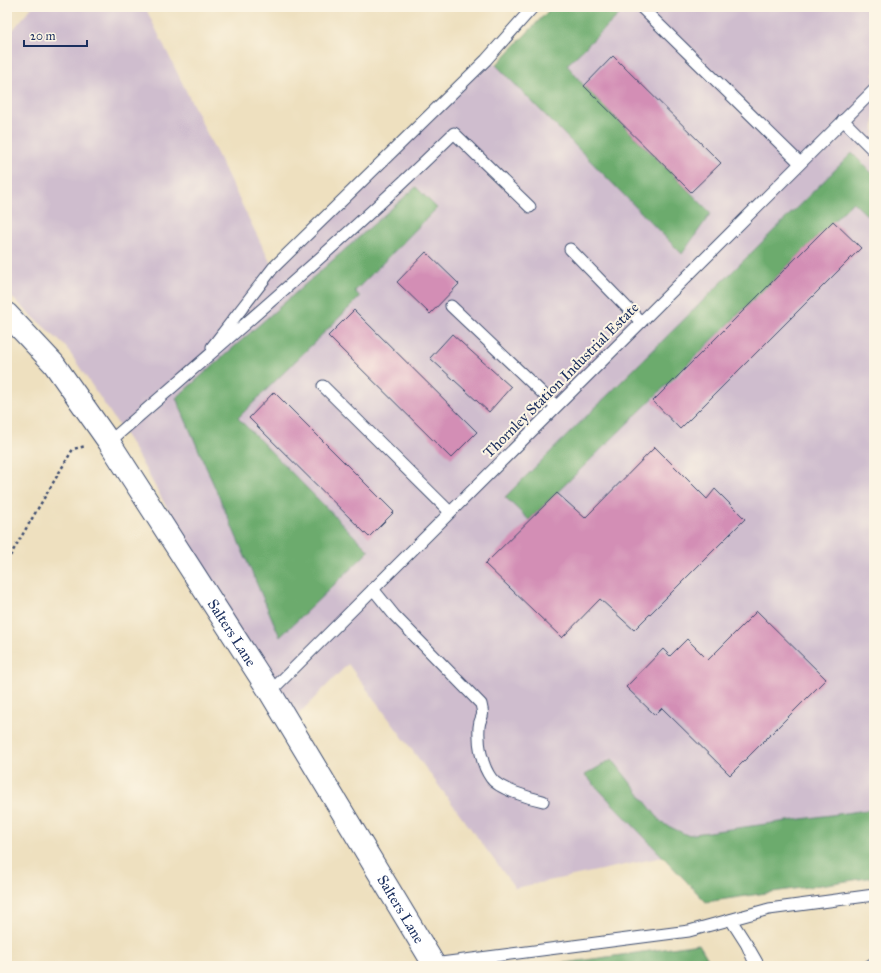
<svg xmlns="http://www.w3.org/2000/svg" width="881" height="973" font-family="'IM FELL Great Primer',serif">
	<style>
		.industrial { fill: #cfbdce }
		.forest { fill: #6cab6d; stroke: #446d66 }
		.building { fill: #d38eb5 }
		.lines { fill: none; stroke-linecap: round; stroke-linejoin: round }
		.service-casing { stroke: #3b4a6d; stroke-width: 13 }
		.secondary-casing { stroke: #3b4a6d; stroke-width: 24 }
		.path { stroke: #3b4a6d; stroke-width: 2.5; stroke-dasharray: 3 3; stroke-linecap: butt }
		.service { stroke: #fff; stroke-width: 11 }
		.secondary { stroke: #fff; stroke-width: 22 }
		.labels { text-anchor: middle; stroke-width: 4; stroke-linejoin: round; paint-order: stroke }
		.street-label { font-size: 15px; fill: #1b2f5e; stroke: #fcf5e5 }
	</style>
	<rect width="100%" height="100%" fill="#fcf5e5"/>
	<filter id="ink" filterUnits="userSpaceOnUse"><feTurbulence type="fractalNoise" baseFrequency=".025" numOctaves="2"/><feDisplacementMap in="SourceGraphic" scale="8" xChannelSelector="R" yChannelSelector="G"/><feConvolveMatrix kernelMatrix="1 2 1 2 8 2 1 2 1" color-interpolation-filters="sRGB"/></filter>
	<filter id="wash" filterUnits="userSpaceOnUse"><feTurbulence type="fractalNoise" baseFrequency=".012" numOctaves="4" result="noise"/><feDisplacementMap in="SourceGraphic" scale="16" xChannelSelector="R" yChannelSelector="G"/><feGaussianBlur stdDeviation="0.9" result="paint"/><feColorMatrix in="noise" values="0 0 0 0 0 0 0 0 0 0 0 0 0 0 0 0 0 1.4 0 .05"/><feComposite in="paint" operator="in"/></filter>
	<g filter="url(#wash)">
		<rect width="100%" height="100%" fill="#eee0bf"/>
		<!-- industrial -->
		<path class="industrial" d="M32,7H145L273,268L486,60L496,65L682,254L691,192L584,86L566,65L627,7H874V810L687,835L662,823L611,759L585,775L663,857L515,888L348,664L289,724L130,442L66,347L7,293V37Z"/>
		<!-- forest -->
		<g class="forest">
			<path d="M552,7H627L567,65L584,86L711,213L682,254L496,65Z"/>
			<path d="M852,153L874,175V222L853,202L529,520L505,497Z"/>
			<path d="M416,187L437,208L355,291L360,297L238,418L369,551L280,637L176,398Z"/>
			<path d="M612,759L662,823L687,835L874,809V877L706,902L585,775Z"/>
			<path d="M699,944L712,966H543Z"/>
		</g>
		<g id="blocks">
			<!-- building -->
			<g class="building">
				<path d="M613,56L721,163L691,192L584,86Z"/>
				<path d="M833,221L861,248L680,429L653,401Z"/>
				<path d="M426,252L459,284L430,314L397,282Z"/>
				<path d="M354,310L477,432L451,458L328,336Z"/>
				<path d="M452,334L511,387L489,412L430,358Z"/>
				<path d="M274,392L394,512L369,537L249,418Z"/>
				<path d="M655,447L707,499L715,489L745,519L634,630L600,599L562,638L485,564L557,493L585,518Z"/>
				<path d="M757,611L826,679L730,775L662,708L655,715L626,687L663,649L670,656L687,639L708,660Z"/>
			</g>
		</g>
	</g>
	<g filter="url(#ink)">
		<use href="#blocks" fill-opacity="0" stroke="#3b4a6d" stroke-width="1"/>
		<g class="lines">
			<!-- service casing -->
			<g class="service-casing">
				<g id="service">
					<path d="M641,7L800,163"/>
					<path d="M843,120L874,151"/>
					<path d="M570,249L641,322"/>
					<path d="M451,306L556,406"/>
					<path d="M212,347L273,268L486,60L533,7"/>
					<path d="M323,386L450,512"/>
					<path d="M109,442C226,340 344,241 454,133L530,207"/>
					<path d="M373,589L394,615L481,704C485,720 480,715 479,727C478,743 481,764 491,778C498,789 530,798 543,801"/>
					<path d="M270,692L874,90"/>
					<path d="M731,920L747,945"/>
					<path d="M433,964L689,931L769,909L874,895"/>
					<path d="M756,966L747,945L759,966"/>
					<path d="M869,966L874,963"/>
				</g>
			</g>
			<!-- secondary casing -->
			<g class="secondary-casing">
				<g id="secondary">
					<path id="s1" d="M7,314L54,364L109,442L270,692L435,966"/>
				</g>
			</g>
			<!-- path -->
			<path class="path" d="M7,561L73,449L86,446"/>
			<!-- service -->
			<use href="#service" class="service"/>
			<!-- secondary -->
			<use href="#secondary" class="secondary"/>
		</g>
	</g>
	<g class="labels">
		<!-- street labels -->
		<g class="street-label">
			<text transform="translate(561 380) rotate(-45)" y="5">Thornley Station Industrial Estate</text>
			<text dy="5" stroke="none"><textPath href="#s1" startOffset="391">Salters Lane</textPath></text>
			<text dy="5" stroke="none"><textPath href="#s1" startOffset="715">Salters Lane</textPath></text>
		</g>
	</g>
	<!-- margin -->
	<rect width="881" height="973" fill="none" stroke="#fcf5e5" stroke-width="24"/>
	<!-- scale -->
	<path d="M24 40v6h63v-6" fill="none" stroke="#1b2f5e" stroke-width="2"/>
	<text x="30" y="40" font-size="12" fill="#1b2f5e" stroke="#fcf5e5" stroke-width="3" paint-order="stroke">20 m</text>
</svg>
